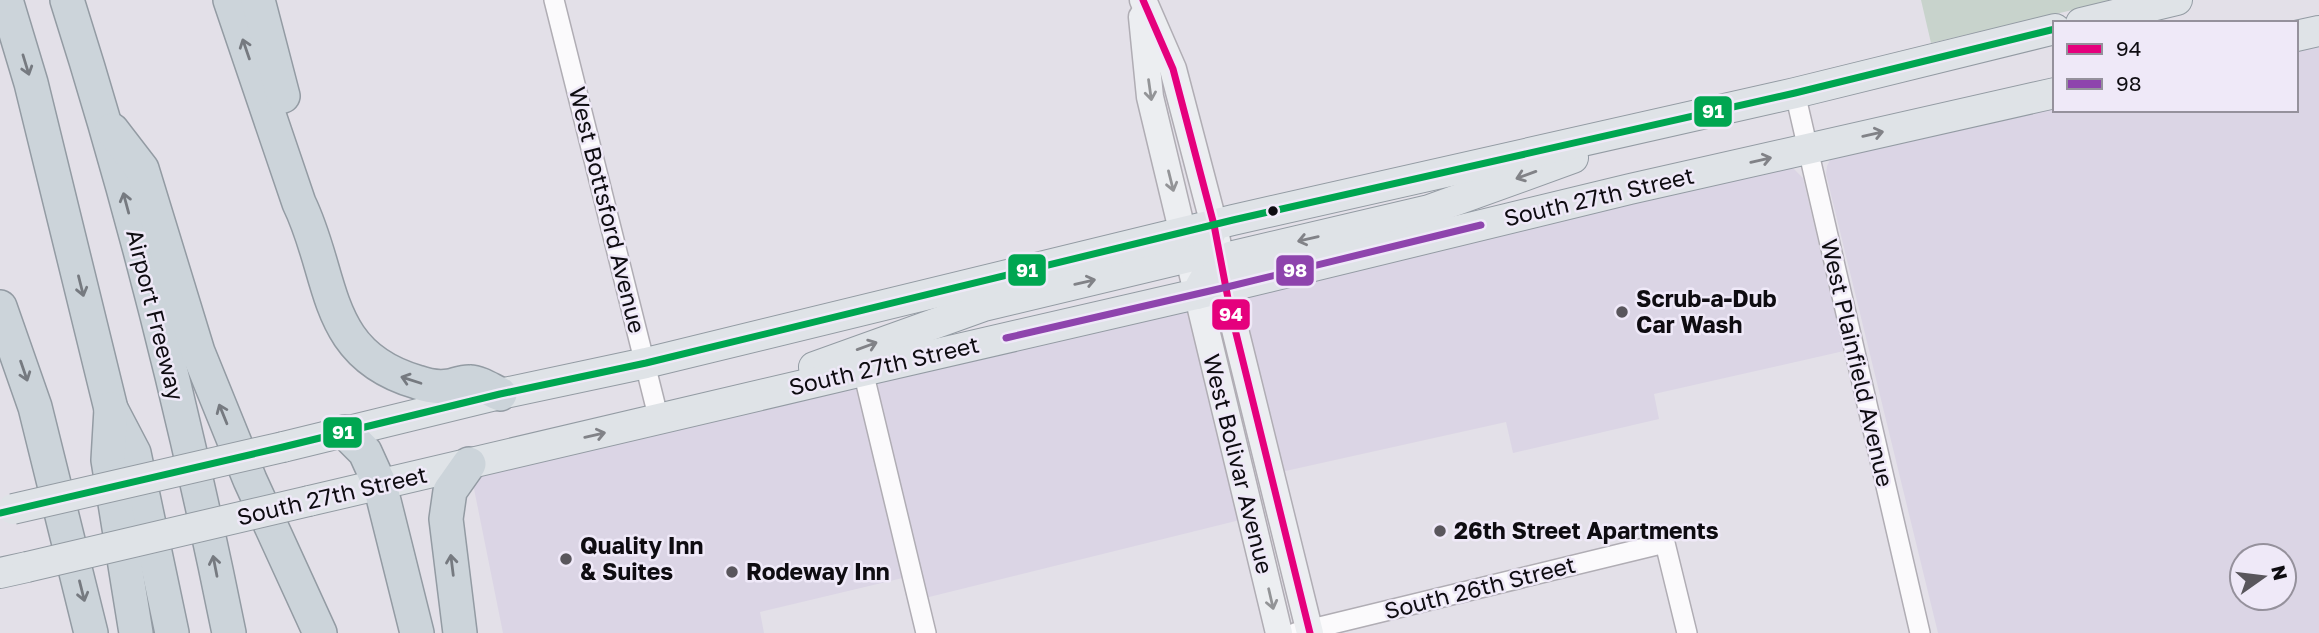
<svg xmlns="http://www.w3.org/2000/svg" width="2319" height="633" font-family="'Golos Text',sans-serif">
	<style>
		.built { fill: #dbd5e5; fill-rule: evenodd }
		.green { fill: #c8d3cc }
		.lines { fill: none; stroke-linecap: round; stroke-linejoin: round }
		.street-casing { stroke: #b0adb4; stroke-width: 22 }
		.secondary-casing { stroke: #b0adb4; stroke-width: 29 }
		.primary-casing { stroke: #939ba3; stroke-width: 32 }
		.highway-casing { stroke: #939ba3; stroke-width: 36 }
		.street { stroke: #fbfafc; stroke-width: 19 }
		.secondary { stroke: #eceef1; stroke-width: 26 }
		.primary { stroke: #dfe3e7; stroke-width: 30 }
		.highway { stroke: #ccd4da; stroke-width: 33 }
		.primary-bridge-casing { stroke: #939ba3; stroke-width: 32; stroke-linecap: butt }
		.primary-bridge { stroke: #dfe3e7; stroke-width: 30 }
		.bus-1-casing { stroke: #efe9f8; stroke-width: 12 }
		.bus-2-casing { stroke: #efe9f8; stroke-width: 12 }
		.bus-3-casing { stroke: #efe9f8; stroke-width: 12 }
		.bus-1 { stroke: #e5007d; stroke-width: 7 }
		.bus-2 { stroke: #8e44ad; stroke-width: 7 }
		.bus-3 { stroke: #00a651; stroke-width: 7 }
		.oneway { stroke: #767a80 }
		.oneway2 { stroke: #939497 }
		.oneway3 { stroke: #818287 }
		.bus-dot { fill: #0e0c11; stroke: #efe9f8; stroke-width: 2.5 }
		.poi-dot { fill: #59565c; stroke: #efe9f8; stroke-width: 2.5 }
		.labels { text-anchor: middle; stroke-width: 5; stroke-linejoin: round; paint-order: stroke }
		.street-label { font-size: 23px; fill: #0e0c11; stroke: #efe9f8 }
		.poi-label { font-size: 23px; font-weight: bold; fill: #0e0c11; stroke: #efe9f8; text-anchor: start }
		.line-badge { stroke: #efe9f8; stroke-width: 2.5 }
		.badge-label { font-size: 19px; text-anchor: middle; font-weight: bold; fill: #fff }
	</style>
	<rect width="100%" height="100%" fill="#e3e0e8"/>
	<!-- built -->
	<g class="built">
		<path d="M2319,40V633H1938L1826,174L1827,166L1831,158L2055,102V110H2296V45ZM2242,556H2284V598H2242Z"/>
		<path d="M1792,167L1803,178L1844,351L1654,394L1659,419L1513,453L1506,422L1281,472L1242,310L1246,297L1252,291Z"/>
		<path d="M1197,294L1252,517L917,600L911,576L760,612L764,633H503L469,464Z"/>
	</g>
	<!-- green -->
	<path class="green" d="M1921,0H2115L1931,43Z"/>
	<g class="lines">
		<!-- street casing -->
		<g class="street-casing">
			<g id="street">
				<path d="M554,0L659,420"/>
				<path d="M1795,93L1920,633"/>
				<path d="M863,371L926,633"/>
				<path d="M1295,633L1665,543L1687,633"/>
			</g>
		</g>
		<!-- secondary casing -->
		<g class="secondary-casing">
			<g id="secondary">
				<path d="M1143,0L1173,69L1214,225L1230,309L1310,633"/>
				<path d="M1142,17L1150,97L1279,633"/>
			</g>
		</g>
		<!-- primary casing -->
		<g class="primary-casing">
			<g id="primary">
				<path d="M2081,23L2177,0"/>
				<path d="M2296,36L2319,31"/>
				<path d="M1197,294C1206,274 1213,265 1233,256L1429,210L1573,158"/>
				<path d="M814,367L984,306L1189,257L1204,246L1214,225"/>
				<path d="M283,447L500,394L646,363L1233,220L1795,93L2055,29"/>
				<path d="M309,501L863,371L1227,287L1630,189L2055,93"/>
				<path d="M0,573L27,567"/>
			</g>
		</g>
		<!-- highway casing -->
		<g class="highway-casing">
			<g id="highway">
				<path d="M6,0L31,83L111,409L134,453L172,633"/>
				<path d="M67,0C133,207 186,420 229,633"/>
				<path d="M230,0L299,203C335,277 321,354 417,382C428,386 437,388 449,386C455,385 464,381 470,382C479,382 491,390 500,394"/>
				<path d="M258,0L283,96"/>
				<path d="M112,130L142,169L198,352L250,480L320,633"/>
				<path d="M0,307L35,407L91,633"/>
				<path d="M111,409L108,460L136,633"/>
				<path d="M345,432L365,452L380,485L417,633"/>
				<path d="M460,633L446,519L450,491L469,464"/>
			</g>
		</g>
		<!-- street -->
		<use href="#street" class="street"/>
		<!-- secondary -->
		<use href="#secondary" class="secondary"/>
		<!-- primary -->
		<use href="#primary" class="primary"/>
		<!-- highway -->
		<use href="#highway" class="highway"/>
		<!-- primary-bridge casing -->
		<g class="primary-bridge-casing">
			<g id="primary-bridge">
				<path d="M13,509L283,447"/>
				<path d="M27,567L309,501"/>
			</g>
		</g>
		<!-- primary-bridge -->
		<use href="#primary-bridge" class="primary-bridge"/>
		<!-- bus-1 casing -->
		<g class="bus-1-casing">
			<path id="bus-1" d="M1143,0L1173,69L1214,225L1230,309L1310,633"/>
		</g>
		<!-- bus-2 casing -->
		<g class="bus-2-casing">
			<path id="bus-2" d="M1006,338L1227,287L1481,225"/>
		</g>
		<!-- bus-3 casing -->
		<g class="bus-3-casing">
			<path id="bus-3" d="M0,513L283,447L500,394L646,363L1233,220L1795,93L2055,29"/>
		</g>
		<!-- bus-1 -->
		<use href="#bus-1" class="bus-1"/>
		<!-- bus-2 -->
		<use href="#bus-2" class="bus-2"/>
		<!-- bus-3 -->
		<use href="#bus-3" class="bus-3"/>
	</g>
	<!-- one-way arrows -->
	<defs><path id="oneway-shaft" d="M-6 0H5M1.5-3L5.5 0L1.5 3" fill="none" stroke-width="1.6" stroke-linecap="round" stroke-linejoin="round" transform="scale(1.75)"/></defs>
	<g class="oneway">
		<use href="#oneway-shaft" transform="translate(246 49) rotate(-109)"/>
		<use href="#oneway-shaft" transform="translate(26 65) rotate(73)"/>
		<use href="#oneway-shaft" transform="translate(126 203) rotate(-105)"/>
		<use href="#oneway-shaft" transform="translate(81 286) rotate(76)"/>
		<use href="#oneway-shaft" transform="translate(24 371) rotate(71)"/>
		<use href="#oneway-shaft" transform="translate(411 380) rotate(-162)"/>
		<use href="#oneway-shaft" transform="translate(223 414) rotate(-112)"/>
		<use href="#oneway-shaft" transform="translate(452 565) rotate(-97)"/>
		<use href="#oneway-shaft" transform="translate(215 566) rotate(-101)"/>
		<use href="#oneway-shaft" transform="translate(82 591) rotate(76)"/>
	</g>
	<g class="oneway2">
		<use href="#oneway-shaft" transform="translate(1150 90) rotate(82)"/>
		<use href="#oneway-shaft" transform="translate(1171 181) rotate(76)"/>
		<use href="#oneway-shaft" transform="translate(1271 599) rotate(77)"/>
	</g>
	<g class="oneway3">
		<use href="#oneway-shaft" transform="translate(1873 134) rotate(-13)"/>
		<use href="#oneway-shaft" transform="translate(1761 160) rotate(-13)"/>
		<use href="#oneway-shaft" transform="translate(1526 175) rotate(160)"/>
		<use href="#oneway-shaft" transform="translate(1308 239) rotate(167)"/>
		<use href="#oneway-shaft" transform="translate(1085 282) rotate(-13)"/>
		<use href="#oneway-shaft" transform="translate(867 346) rotate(-20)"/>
		<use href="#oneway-shaft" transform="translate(595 435) rotate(-13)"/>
	</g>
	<!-- markers -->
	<circle class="bus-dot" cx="1273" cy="211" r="6"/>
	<g class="poi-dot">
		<circle cx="1622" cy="312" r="7"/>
		<circle cx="1440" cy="531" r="7"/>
		<circle cx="566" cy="559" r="7"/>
		<circle cx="732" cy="572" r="7"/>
	</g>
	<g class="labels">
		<!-- street labels -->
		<g class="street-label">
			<text transform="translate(1599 197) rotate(-13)" y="8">South 27th Street</text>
			<text transform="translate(607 210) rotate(76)" y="8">West Bottsford Avenue</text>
			<text transform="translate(155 315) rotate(76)" y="8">Airport Freeway</text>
			<text transform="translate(1857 363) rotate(77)" y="8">West Plainfield Avenue</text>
			<text transform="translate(884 366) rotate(-13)" y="8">South 27th Street</text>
			<text transform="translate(1238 464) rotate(76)" y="8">West Bolivar Avenue</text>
			<text transform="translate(332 496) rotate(-13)" y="8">South 27th Street</text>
			<text transform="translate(1480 588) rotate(-14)" y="8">South 26th Street</text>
		</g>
		<!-- poi labels -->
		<g class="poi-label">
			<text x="1636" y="307">Scrub-a-Dub<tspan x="1636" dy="26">Car Wash</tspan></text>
			<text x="1454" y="539">26th Street Apartments</text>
			<text x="580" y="554">Quality Inn<tspan x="580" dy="26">&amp; Suites</tspan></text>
			<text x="746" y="580">Rodeway Inn</text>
		</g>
	</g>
	<g class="line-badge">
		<rect x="1693" y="95" width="40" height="33" rx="7" fill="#00a651"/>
		<rect x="1007" y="253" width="40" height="34" rx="7" fill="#00a651"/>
		<rect x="1275" y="254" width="40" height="33" rx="7" fill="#8e44ad"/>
		<rect x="1211" y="298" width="40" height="33" rx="7" fill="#e5007d"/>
		<rect x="322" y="416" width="41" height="33" rx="7" fill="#00a651"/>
	</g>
	<g class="badge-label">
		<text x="1713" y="118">91</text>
		<text x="1027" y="277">91</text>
		<text x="1295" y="277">98</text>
		<text x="1231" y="321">94</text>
		<text x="343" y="439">91</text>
	</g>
	<!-- legend -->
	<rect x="2053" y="21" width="245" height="91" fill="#efe9f8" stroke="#95919c" stroke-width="2"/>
	<rect x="2067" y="44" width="35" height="10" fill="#e5007d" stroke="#95919c" stroke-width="2"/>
	<text x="2116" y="56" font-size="21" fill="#0e0c11">94</text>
	<rect x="2067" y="79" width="35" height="10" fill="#8e44ad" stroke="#95919c" stroke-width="2"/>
	<text x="2116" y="91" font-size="21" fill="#0e0c11">98</text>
	<!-- north arrow -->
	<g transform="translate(2263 577) rotate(76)"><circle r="33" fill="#efe9f8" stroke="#95919c" stroke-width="2"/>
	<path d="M0-5L12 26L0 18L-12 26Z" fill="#59565c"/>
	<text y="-10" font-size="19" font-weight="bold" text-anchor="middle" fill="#0e0c11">N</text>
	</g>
</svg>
